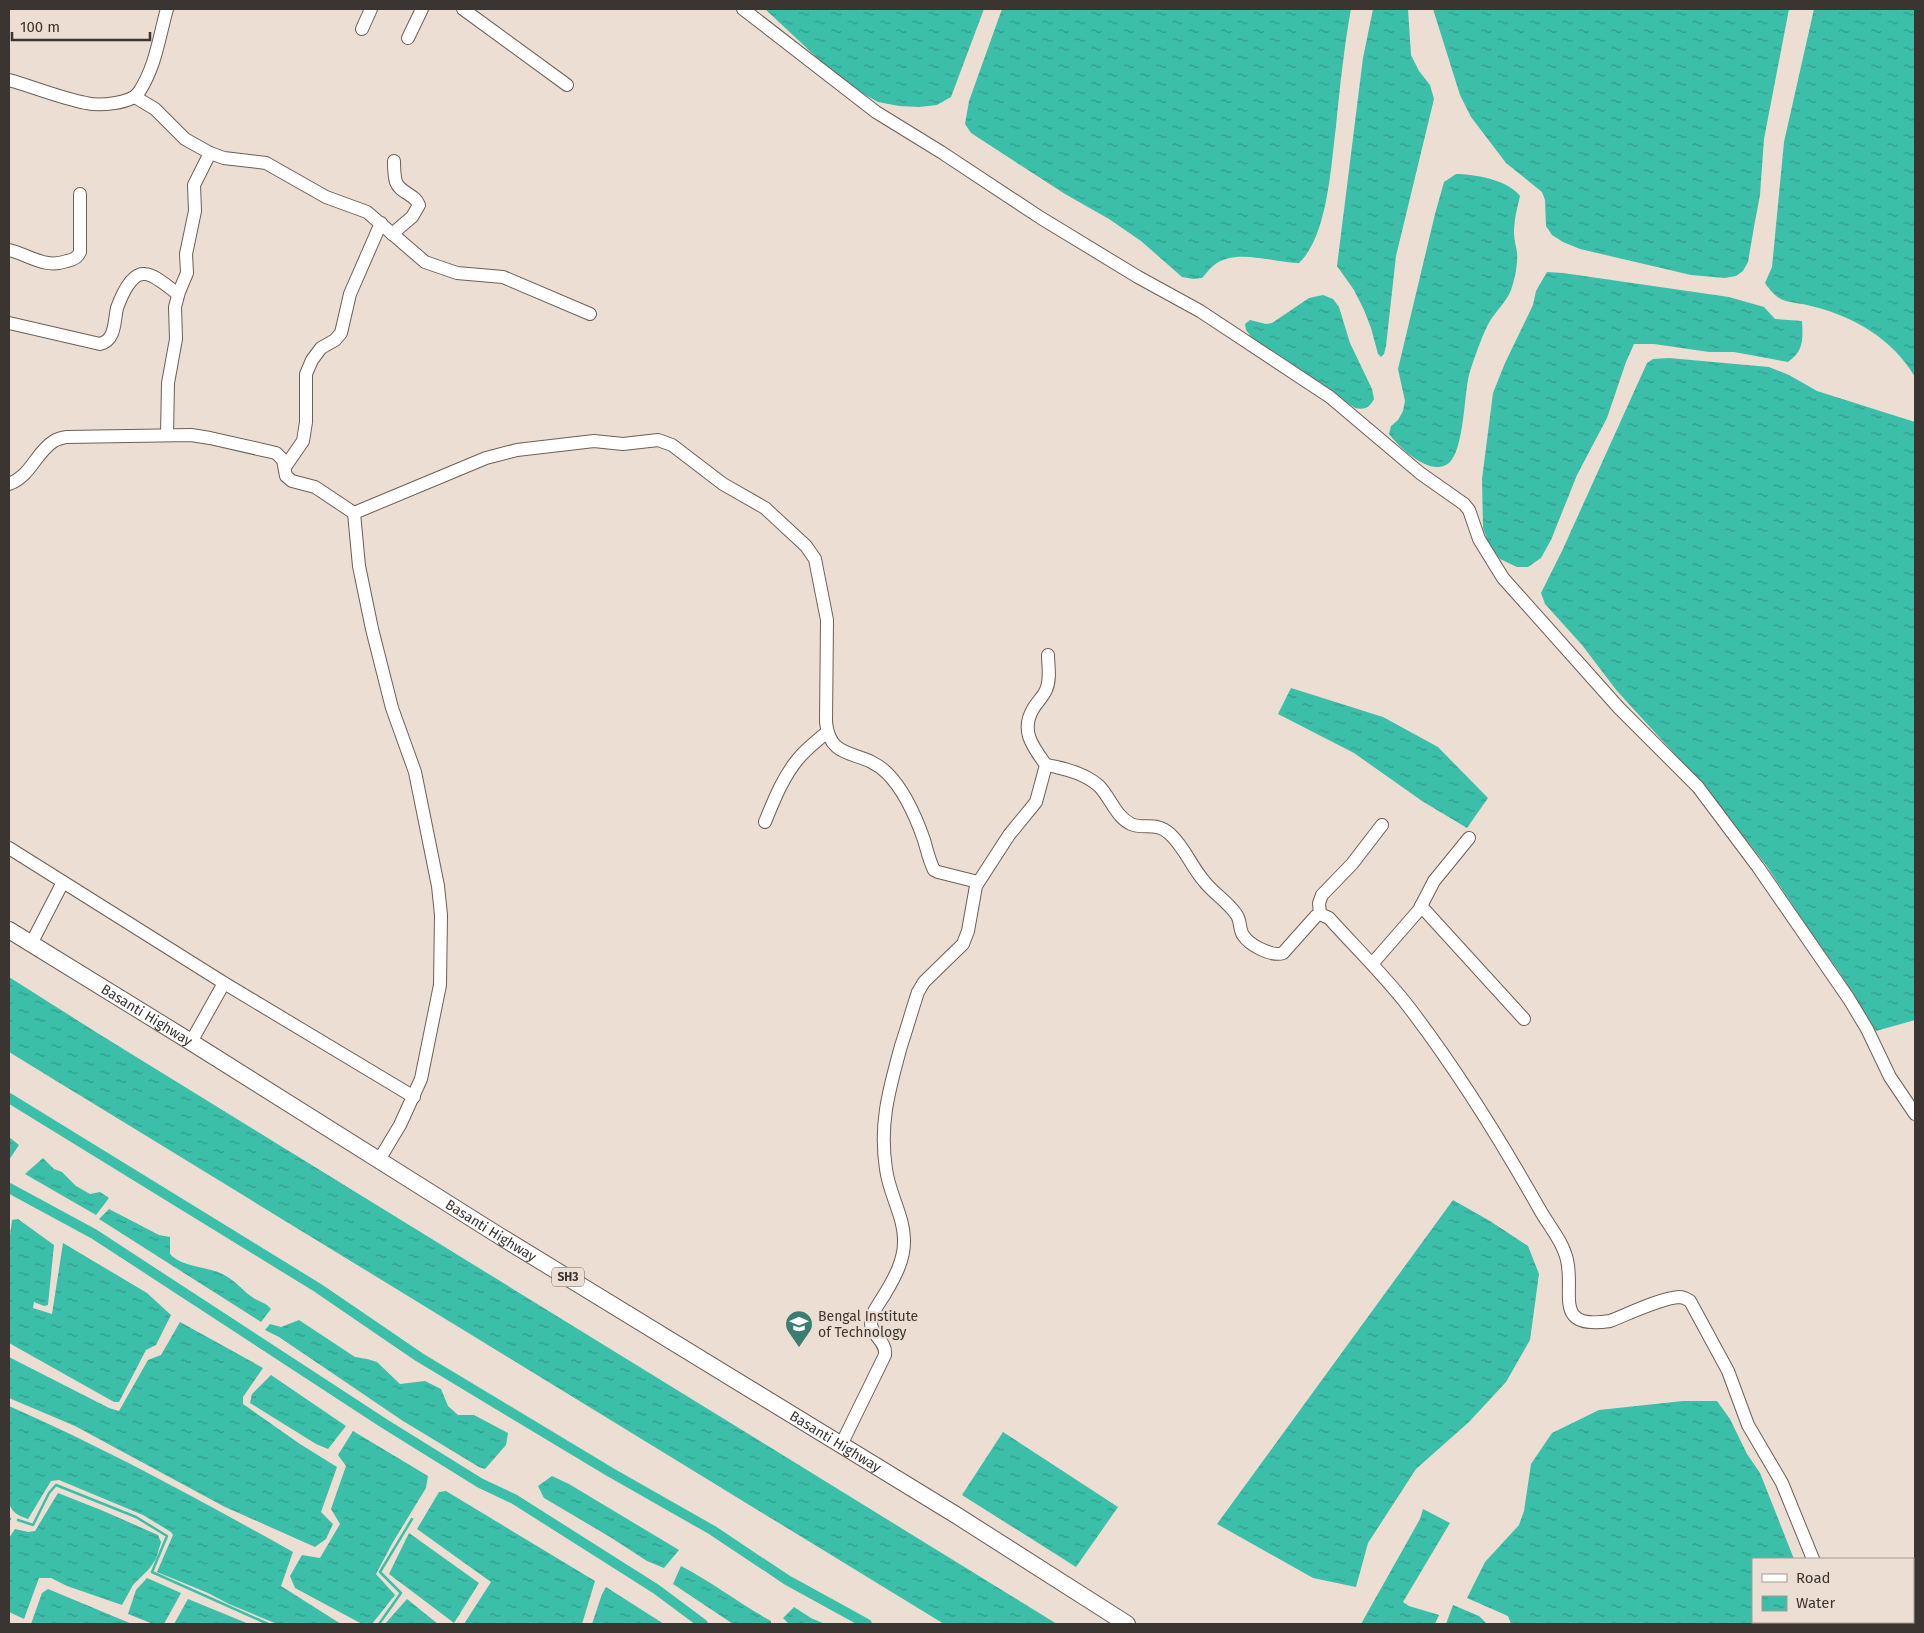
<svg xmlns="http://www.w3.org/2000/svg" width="1924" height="1633" font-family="'Fira Sans',sans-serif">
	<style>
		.water { fill: url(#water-ripples) }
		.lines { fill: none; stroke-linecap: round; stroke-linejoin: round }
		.stream { stroke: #3bbfa9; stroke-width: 2.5 }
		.canal { stroke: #3bbfa9; stroke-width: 10 }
		.minor-casing { stroke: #6d6057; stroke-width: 14 }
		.major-casing { stroke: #6d6057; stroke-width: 18 }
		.minor { stroke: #fff; stroke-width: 12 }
		.major { stroke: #fff; stroke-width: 16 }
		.labels { text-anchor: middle; stroke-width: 4; stroke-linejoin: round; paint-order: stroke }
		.shield { fill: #edded3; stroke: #706862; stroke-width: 1 }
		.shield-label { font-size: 12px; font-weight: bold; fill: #3b3531 }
		.street-label { font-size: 14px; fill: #3b3531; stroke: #edded3 }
		.poi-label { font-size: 14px; fill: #3b3531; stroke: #edded3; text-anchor: start }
	</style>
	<defs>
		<pattern id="water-ripples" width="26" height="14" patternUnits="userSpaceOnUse" patternTransform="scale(1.25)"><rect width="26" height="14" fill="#3bbfa9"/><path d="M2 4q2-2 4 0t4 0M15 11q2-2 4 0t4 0" fill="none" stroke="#339c8a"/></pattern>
	</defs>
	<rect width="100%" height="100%" fill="#edded3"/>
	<!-- water -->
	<g class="water">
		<path d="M765,9H984L951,97L937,105L919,107L899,106L878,102L844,83Z"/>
		<path d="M1002,9H1351C1344,47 1340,87 1336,126C1331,164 1328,236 1299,263C1273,263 1235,247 1213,266C1209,269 1206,274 1202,278L1193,279L1182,277L1141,241L1109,219L1065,194L971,133L965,124L969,101Z"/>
		<path d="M1373,9H1408L1411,55L1419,71L1430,85L1434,99L1396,256L1386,346L1384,354L1381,357L1378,354L1371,328L1364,310L1354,290L1337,266L1363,58Z"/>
		<path d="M1433,9H1789L1764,139L1760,195L1754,227L1748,262L1743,271L1736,276L1725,278L1691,275L1580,249L1563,242L1552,235L1546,226L1545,200L1542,192L1506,163L1471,117L1460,95Z"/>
		<path d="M1814,9H1915V377C1893,339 1853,316 1811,306C1787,300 1781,306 1765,283L1772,267L1784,142Z"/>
		<path d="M1456,174C1475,174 1508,180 1520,196C1517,209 1514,220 1514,233C1514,240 1516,246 1517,252C1518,264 1515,279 1511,290C1507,301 1496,311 1490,321C1484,330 1472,364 1469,375C1464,395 1464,450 1449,463C1431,478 1400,448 1389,434L1391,426L1398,420L1403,411L1405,401L1398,369L1435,214L1444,182Z"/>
		<path d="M1547,272L1563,273L1729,297L1764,307L1775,319L1802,321C1803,339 1804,351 1788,362L1734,352H1709L1654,344H1634L1626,362L1607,418L1577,475L1551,540L1541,558L1528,567H1517L1500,559L1489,545L1483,528L1482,479L1493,393L1505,363L1533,305L1536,291Z"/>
		<path d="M1323,295L1333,299L1339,307L1350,343L1372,389L1374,399C1369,408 1365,410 1355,408L1252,338L1246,330L1245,324L1250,320L1266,324L1272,323L1309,298Z"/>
		<path d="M1669,358L1769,367L1789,375L1817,391L1915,422V1020L1876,1031L1864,1014L1842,976L1814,937L1766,865L1704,786L1617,691L1582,645L1545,604L1541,593L1562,551L1647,363L1653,359Z"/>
		<path d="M1291,688L1383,717L1438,747L1488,798L1467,828L1422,801L1354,753L1278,714Z"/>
		<path d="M9,977L99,1034L1057,1624H944L9,1052Z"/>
		<path d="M9,1137L19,1145L9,1160Z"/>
		<path d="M43,1158L54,1169L62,1172L76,1186L90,1194L100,1192L109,1198L96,1215L25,1174Z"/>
		<path d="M1453,1200L1490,1221L1528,1246L1539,1274L1530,1340L1506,1382L1469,1422L1416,1469L1368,1543L1356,1587L1313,1578L1217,1524Z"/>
		<path d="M109,1209L159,1235L170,1237V1254C182,1267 204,1266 220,1273C235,1279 242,1291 255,1299C261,1302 266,1303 271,1309L261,1322L99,1219Z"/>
		<path d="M18,1219L54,1245L48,1305L44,1306L34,1302L33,1308L52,1314L63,1243L147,1293L171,1315L156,1345L146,1350L119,1402H114L9,1343V1243L12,1220Z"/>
		<path d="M299,1320L355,1357L367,1359L377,1362L400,1384L425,1381L441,1389L448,1406L458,1415H474L508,1433L506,1445L485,1469L479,1467L403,1421L279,1337L265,1330L270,1324L281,1327Z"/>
		<path d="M180,1322L263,1368L243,1397V1404L300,1444L337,1467L321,1512L333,1524L326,1539L315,1547L223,1506L75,1426L9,1398V1357L109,1408L119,1411L148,1360L161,1355Z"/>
		<path d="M271,1375L346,1426L328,1449L316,1444L250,1403L252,1394Z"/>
		<path d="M1683,1401H1717L1730,1419L1747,1454L1760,1473L1794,1559H1753V1622H1820L1821,1624H1511L1508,1616L1467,1598L1485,1562L1519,1525L1524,1511L1531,1464L1552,1433L1599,1410Z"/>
		<path d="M9,1406C107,1449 200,1500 293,1552L281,1586L341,1624H277L229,1604L208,1593L157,1572L173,1535L171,1532L143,1515L59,1480L51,1481L28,1519C19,1516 10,1512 9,1501Z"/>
		<path d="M353,1431L428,1476L426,1488L393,1542L376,1574L395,1595L372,1624H362L295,1588L290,1576L302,1555L320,1558L340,1524L331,1509L346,1466L338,1455Z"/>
		<path d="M1003,1432L1118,1507L1076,1567L962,1495Z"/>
		<path d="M552,1476L569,1484L679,1550L664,1568L647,1561L610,1537L544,1498L538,1486Z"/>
		<path d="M446,1491L595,1581L582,1624H464L491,1582L417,1529L439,1492Z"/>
		<path d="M58,1493L101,1510L158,1535L161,1542L156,1559L149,1569L133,1585L122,1605L67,1586L51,1578H39L24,1619L9,1612V1538L15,1529L28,1532L35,1531Z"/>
		<path d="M1423,1509L1450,1523L1403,1602L1409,1606L1439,1615L1435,1624H1361L1420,1519Z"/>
		<path d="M409,1533L479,1583L454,1623L389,1574Z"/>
		<path d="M681,1566C712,1582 740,1604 771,1621V1624H733L673,1584Z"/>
		<path d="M147,1578L181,1593L164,1624H153L128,1614L136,1590Z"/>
		<path d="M606,1587L664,1624H592L602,1594Z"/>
		<path d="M48,1589L132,1624H31L42,1593Z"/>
		<path d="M188,1599L249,1624H174Z"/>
		<path d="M407,1599L438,1624H385Z"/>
		<path d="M1453,1605L1479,1616L1487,1624H1446Z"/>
		<path d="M794,1607L811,1618L825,1624H789L783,1618Z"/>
	</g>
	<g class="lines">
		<!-- stream -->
		<g class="stream">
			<path d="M9,1519H10"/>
			<path d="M18,1520L33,1525L49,1493L56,1485L136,1517L167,1536L152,1572L268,1624"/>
			<path d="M379,1624L401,1593L380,1572L412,1519"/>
		</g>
		<!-- canal -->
		<g class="canal">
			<path d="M9,1098L318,1288L419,1357L610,1472L712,1530L787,1580L867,1624"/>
			<path d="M9,1188L94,1234L385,1424L480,1483L514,1499L656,1589L703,1624"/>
		</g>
		<!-- minor casing -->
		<g class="minor-casing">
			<g id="minor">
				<path d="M463,9L567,85"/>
				<path d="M743,9L876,112L941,152L1041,218L1138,277L1200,311L1330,397L1420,473L1464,504L1469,510L1479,539L1503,578L1619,708L1698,787L1758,867L1849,999L1867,1029L1890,1077L1915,1114"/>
				<path d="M362,29L371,9"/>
				<path d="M408,38L422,9"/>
				<path d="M9,80C34,87 60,98 86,103C99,106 131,104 139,92C156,66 159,37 167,9"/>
				<path d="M135,97L155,109L185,139L210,153L224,158L266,163L326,197L367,212L425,262L457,273L503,277L590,314"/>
				<path d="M392,234L412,217L419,205C415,194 400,193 396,182C394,175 394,167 394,161"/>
				<path d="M9,250C30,255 44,269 67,261C73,260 78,257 80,252V194"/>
				<path d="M9,323L100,344C116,340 114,321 117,308C121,297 131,272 145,274C154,274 171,289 178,294"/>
				<path d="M167,435L168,383L176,339L175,307L179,292L187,273L186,254L195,211L194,185L210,153"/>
				<path d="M285,467L303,441L306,422V374L312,360L321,348L335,340L341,333L350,294L381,223"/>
				<path d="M9,484C32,475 35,453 54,441C57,439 62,438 66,437L191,435L210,438L276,453L283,460L286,476L292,481L315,487L354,513L359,566L372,629L392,708L415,772L438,886L441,915L440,985L421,1079L400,1125L379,1160"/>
				<path d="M354,513L486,458L517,450L594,441L623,444L658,440L672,445L723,484L765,508L806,546L815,559L827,620L826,722C830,763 862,748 887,773C904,790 916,817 924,840C927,850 929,860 934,870L938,872L978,882"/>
				<path d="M1046,765C1064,768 1085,773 1099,786C1110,797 1116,817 1131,824C1144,830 1156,821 1170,834C1185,848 1191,866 1204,881C1213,893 1227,901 1236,914C1241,920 1239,929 1243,935C1249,945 1272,957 1283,953L1316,916L1320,914L1329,918C1355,947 1384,975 1408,1006C1457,1070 1500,1139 1540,1210C1549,1226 1563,1242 1567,1260C1575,1293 1552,1330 1610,1321C1628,1314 1661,1298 1679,1297C1683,1297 1687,1299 1690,1301L1728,1371L1748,1425L1782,1483L1813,1559"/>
				<path d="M765,822C774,800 783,777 798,759C806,749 817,741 827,732"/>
				<path d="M9,848L224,983L414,1097"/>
				<path d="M1421,906L1524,1019"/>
				<path d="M1320,914L1319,903L1322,895L1352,864L1382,825"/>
				<path d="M31,944L63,882"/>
				<path d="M1372,964L1419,910L1434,881L1469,838"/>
				<path d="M191,1042L224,983"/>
				<path d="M841,1445L885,1355C887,1341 870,1335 871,1322C872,1311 881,1301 886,1292C895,1277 904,1260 904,1242C905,1218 889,1194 886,1169C879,1124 889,1090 901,1046C907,1028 912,1010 918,992L924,982L963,944L968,931L976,886L1009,835L1036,802L1046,765C1033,747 1020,731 1033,709C1037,702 1043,697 1046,690C1051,679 1048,665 1048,655"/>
				<path d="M1845,1622L1846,1624"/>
			</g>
		</g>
		<!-- major casing -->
		<g class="major-casing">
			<g id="major">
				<path id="s1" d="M9,930L191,1042L498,1235L956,1515L1127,1624"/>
			</g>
		</g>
		<!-- minor -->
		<use href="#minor" class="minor"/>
		<!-- major -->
		<use href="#major" class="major"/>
	</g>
	<!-- icons -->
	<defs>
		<g id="university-pin" transform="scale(1.4375)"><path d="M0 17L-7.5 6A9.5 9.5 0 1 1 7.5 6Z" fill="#3a7e71" stroke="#edded3"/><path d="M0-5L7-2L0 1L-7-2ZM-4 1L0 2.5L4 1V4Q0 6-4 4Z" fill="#fff"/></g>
	</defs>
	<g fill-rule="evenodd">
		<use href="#university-pin" x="799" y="1324"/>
	</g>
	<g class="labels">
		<!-- shield labels -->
		<rect class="shield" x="552" y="1267.5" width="32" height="19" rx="4"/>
		<g class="shield-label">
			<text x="568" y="1281">SH3</text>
		</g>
		<!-- street labels -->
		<g class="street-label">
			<text dy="5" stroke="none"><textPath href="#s1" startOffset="162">Basanti Highway</textPath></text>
			<text dy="5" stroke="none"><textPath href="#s1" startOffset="568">Basanti Highway</textPath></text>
			<text dy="5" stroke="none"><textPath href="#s1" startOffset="972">Basanti Highway</textPath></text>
		</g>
		<!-- poi labels -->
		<g class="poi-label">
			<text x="818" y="1321">Bengal Institute<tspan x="818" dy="16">of Technology</tspan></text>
		</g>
	</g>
	<!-- border -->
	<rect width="1924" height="1633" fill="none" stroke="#3b3531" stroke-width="20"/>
	<!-- legend -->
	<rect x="1752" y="1558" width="162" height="65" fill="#edded3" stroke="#a69a92"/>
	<rect x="1762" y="1574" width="25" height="8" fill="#ffffff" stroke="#a69a92"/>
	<text x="1796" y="1583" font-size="15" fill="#3b3531">Road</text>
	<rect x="1762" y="1596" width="25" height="15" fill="url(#water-ripples)" stroke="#a69a92"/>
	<text x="1796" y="1608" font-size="15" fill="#3b3531">Water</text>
	<!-- scale -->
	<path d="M12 32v8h138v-8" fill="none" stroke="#3b3531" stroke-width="2.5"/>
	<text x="20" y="32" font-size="15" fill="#3b3531" stroke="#edded3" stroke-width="4" paint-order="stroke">100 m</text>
</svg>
